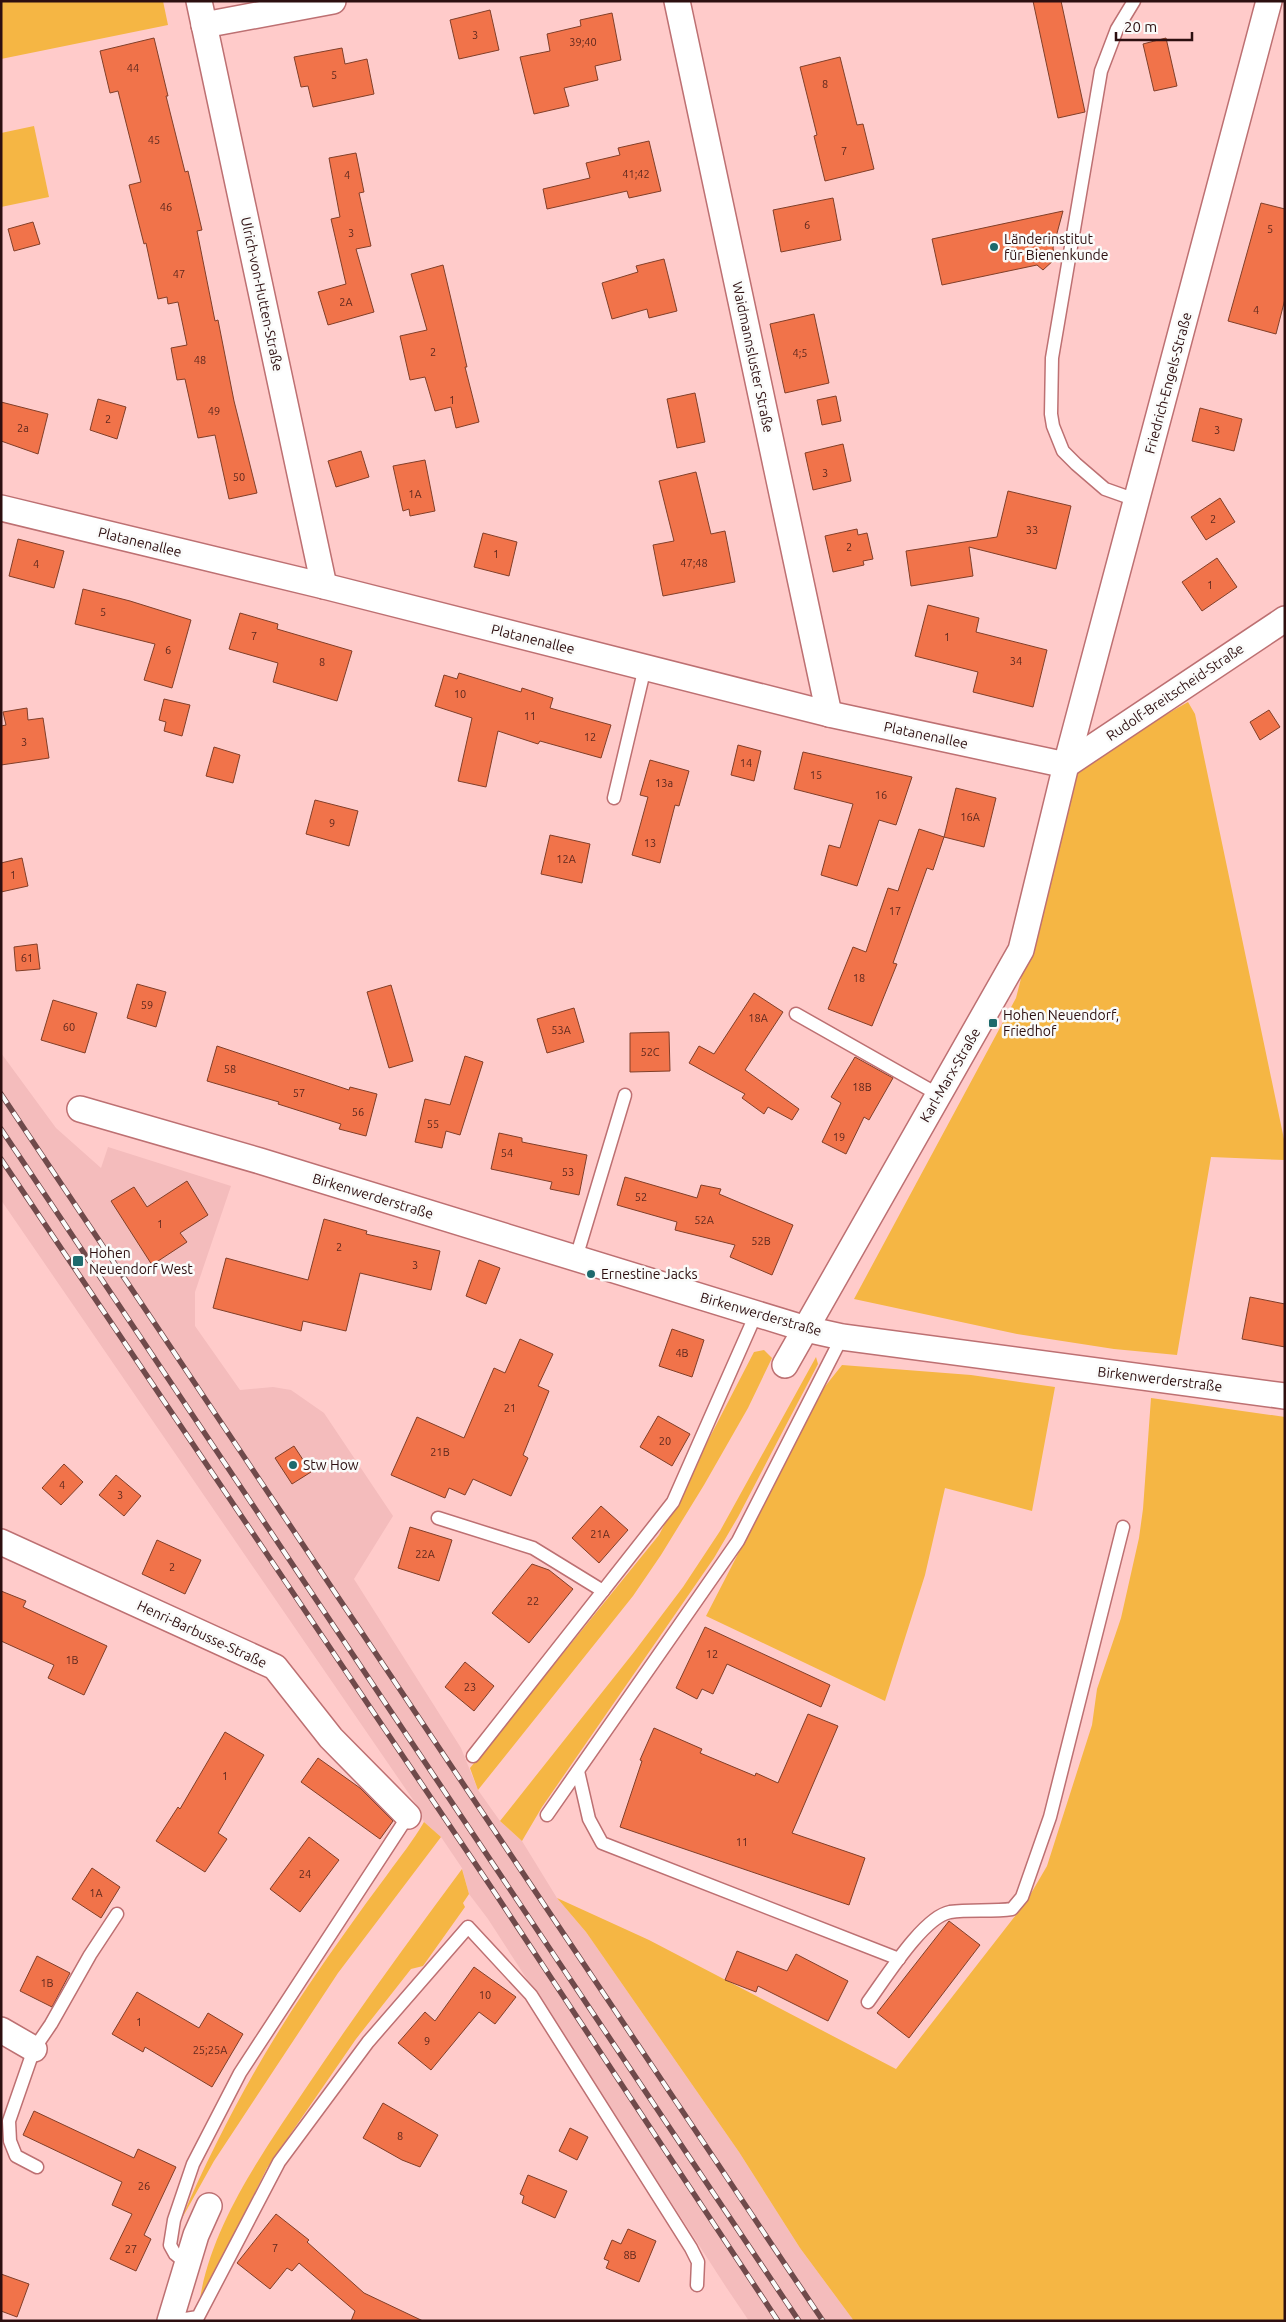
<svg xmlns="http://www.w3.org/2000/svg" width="1286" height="2322" font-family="Ubuntu,sans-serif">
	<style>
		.built { fill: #f4bcbc }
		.green { fill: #f5b644 }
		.building { fill: #f1734a; stroke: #813f29 }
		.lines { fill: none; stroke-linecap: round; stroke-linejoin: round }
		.lane-casing { stroke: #bd7072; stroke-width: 15 }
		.street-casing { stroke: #bd7072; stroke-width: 28 }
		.lane { stroke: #fff; stroke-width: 12 }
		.street { stroke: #fff; stroke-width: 25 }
		.rail-casing { stroke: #6f4a4b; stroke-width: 5.5 }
		.rail { stroke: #fafbfa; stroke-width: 4; stroke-dasharray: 11; stroke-linecap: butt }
		.poi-dot { fill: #1d6a6d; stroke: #fafbfa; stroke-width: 2 }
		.labels { text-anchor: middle; stroke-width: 5; stroke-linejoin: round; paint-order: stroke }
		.number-label { font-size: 11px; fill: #5e281e }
		.poi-label { font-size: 14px; fill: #2d0f10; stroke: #fafbfa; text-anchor: start }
		.street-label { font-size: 14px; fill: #2d0f10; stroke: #fafbfa }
	</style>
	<rect width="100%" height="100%" fill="#ffcbca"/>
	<!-- built -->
	<path class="built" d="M1,1053L56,1128L101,1168L108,1147L231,1186L195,1292V1326L240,1390L273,1387L291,1390L324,1413L393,1516L354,1579L461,1748L478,1790L500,1821L522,1841L557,1898L586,1932L739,2152L800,2248L854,2321H749L726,2287L488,1919L469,1894L462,1868L441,1837L424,1822L416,1804L1,1200Z"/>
	<!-- green -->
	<g class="green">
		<path d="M1,1H163L168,25L1,59Z"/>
		<path d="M34,126L49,197L1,207V133Z"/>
		<path d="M1188,702L1195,714L1285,1144V1160L1211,1157L1177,1355L1114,1349L1017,1334L854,1299L1016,998L1050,866L1072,768Z"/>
		<path d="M764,1350L772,1358L748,1408L704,1485L661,1555L633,1596L478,1790L470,1768L659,1535L754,1352Z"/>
		<path d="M816,1357L818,1364L738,1517L714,1558L542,1807L522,1841L500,1821L634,1652L683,1587L720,1531Z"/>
		<path d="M842,1365L971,1375L1055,1387L1032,1511L945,1488L925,1575L885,1701L706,1616L823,1389Z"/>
		<path d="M1151,1398L1285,1417V2321H854L800,2248L739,2152L586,1932L557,1898L649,1940L896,2069L1026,1902L1047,1866L1092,1725L1097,1689L1121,1618L1139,1538L1143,1509Z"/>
		<path d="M424,1822L441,1837L338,1973L214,2161L181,2220C216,2138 258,2060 308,1986C333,1949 360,1911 387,1875C400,1857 413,1841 424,1822Z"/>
		<path d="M462,1869L469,1894L463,1903L465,1907L423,1966L411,1969L356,2039L267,2168L199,2305C210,2224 266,2148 310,2082C359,2009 410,1939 462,1869Z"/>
	</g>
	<!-- building -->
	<g class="building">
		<path d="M1033,1H1061L1085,112L1058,118Z"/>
		<path d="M490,10L499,50L459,59L450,20Z"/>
		<path d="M612,13L621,60L595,66L598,80L564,88L569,106L534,114L520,57L550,51L547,34L581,26L580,20Z"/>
		<path d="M154,38L168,96H166L185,172L188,171L202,230L197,231L215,321L218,320L234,401L257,493L229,499L215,435L198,438L185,379L177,380L171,348L187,345L178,302L168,304L167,297L158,299L146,243L144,244L129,185L141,182L118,91L110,93L100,51Z"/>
		<path d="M1166,38L1177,86L1154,91L1143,44Z"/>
		<path d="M342,48L345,64L367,59L374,94L313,107L308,86L301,87L294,57Z"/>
		<path d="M840,57L857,125L863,124L874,169L825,181L814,136L817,135L800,67Z"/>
		<path d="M649,141L661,191L629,198L627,191L547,209L543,189L590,178L586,163L620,155L618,148Z"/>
		<path d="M356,153L364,192L359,193L371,246L356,249L374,312L328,325L318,292L346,284L331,219L340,217L329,158Z"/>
		<path d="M833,198L841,240L781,252L773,210Z"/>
		<path d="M1261,203L1285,209V299L1276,334L1228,321Z"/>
		<path d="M1063,211L1053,248L1055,259L1043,270L1037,265L942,285L932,239Z"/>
		<path d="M33,222L40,244L14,251L8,229Z"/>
		<path d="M664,259L677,311L649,318L647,309L612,319L602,283L638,272L636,266Z"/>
		<path d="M443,265L467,367H465L479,422L456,428L451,407L435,411L425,377L410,380L400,336L427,330L411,274Z"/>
		<path d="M814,314L829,383L785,393L770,324Z"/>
		<path d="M695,393L705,442L677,448L667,399Z"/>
		<path d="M836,396L841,421L822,425L817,400Z"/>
		<path d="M98,399L126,407L117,439L90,430Z"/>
		<path d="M1,402L48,414L38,454L1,441Z"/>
		<path d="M1200,408L1242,419L1234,451L1192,441Z"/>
		<path d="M843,444L851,481L813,490L805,453Z"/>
		<path d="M361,451L369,477L336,487L328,461Z"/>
		<path d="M425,460L435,511L410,516L409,509L403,511L393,466Z"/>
		<path d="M696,472L711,534L725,531L735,582L663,596L653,545L674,541L659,481Z"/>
		<path d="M1008,491L1071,506L1056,569L969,547L973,576L911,586L906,551L997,537Z"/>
		<path d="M1220,498L1235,522L1206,540L1191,517Z"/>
		<path d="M857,529L858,535L867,533L873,559L863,561L864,565L833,572L825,536Z"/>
		<path d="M483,533L517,542L509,576L474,567Z"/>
		<path d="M18,539L64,551L54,588L9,576Z"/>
		<path d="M1217,558L1237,587L1202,611L1182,582Z"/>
		<path d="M83,589L130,601L191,620L172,688L144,680L155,644L75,624Z"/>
		<path d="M928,605L979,618L976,632L1047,650L1033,707L973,692L978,672L915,656Z"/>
		<path d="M240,613L278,624L277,629L352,651L337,701L273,682L278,663L229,649Z"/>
		<path d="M459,673L521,692L522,688L553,698L550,708L611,725L601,758L540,741L538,744L498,731L486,787L458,781L472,718L435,706L444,675L457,679Z"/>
		<path d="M164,699L190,705L182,736L164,731L166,722L159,720Z"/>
		<path d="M27,708L28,720L43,718L49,758L1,765V726L6,725L3,712Z"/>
		<path d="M1269,710L1280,727L1260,740L1250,722Z"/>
		<path d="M738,745L761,751L754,781L731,775Z"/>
		<path d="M214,747L240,755L233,783L206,776Z"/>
		<path d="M803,752L912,777L896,825L879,820L857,886L821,875L829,845L840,848L853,804L794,789Z"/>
		<path d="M650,760L689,771L679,806L675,805L660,863L632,855L648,797L640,795Z"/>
		<path d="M956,788L996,798L984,847L944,837Z"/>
		<path d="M315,800L358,811L349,846L306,834Z"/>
		<path d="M919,829L944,837L933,870L927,868L893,963L897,964L872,1026L828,1009L853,947L866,952L888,888L898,891Z"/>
		<path d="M550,835L590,844L582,883L541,874Z"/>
		<path d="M22,858L28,886L1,892V863Z"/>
		<path d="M37,944L40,969L16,971L14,947Z"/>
		<path d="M137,984L166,992L156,1027L127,1018Z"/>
		<path d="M391,985L413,1061L389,1068L367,992Z"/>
		<path d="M754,993L783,1012L745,1070L799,1109L792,1120L768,1107L764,1114L742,1098L745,1094L689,1063L699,1046L714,1054Z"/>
		<path d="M53,1000L97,1013L85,1053L41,1040Z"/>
		<path d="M574,1008L584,1042L547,1053L537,1019Z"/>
		<path d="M669,1032L670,1071L630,1072V1033Z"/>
		<path d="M217,1046L349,1090L350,1087L377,1094L366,1136L339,1129L341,1124L278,1104L279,1102L207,1081Z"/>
		<path d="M465,1056L483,1062L460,1135L446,1131L442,1148L415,1142L425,1099L450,1105Z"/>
		<path d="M855,1057L893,1078L869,1120L864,1117L846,1154L822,1142L841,1103L831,1097Z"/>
		<path d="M499,1133L522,1138V1142L587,1155L579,1195L550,1189L552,1182L491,1169Z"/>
		<path d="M625,1177L697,1198L701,1185L721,1189L719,1194L793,1225L772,1275L730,1257L735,1245L675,1230L677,1222L617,1205Z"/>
		<path d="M187,1181L208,1215L180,1233L187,1242L152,1265L111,1201L134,1187L147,1207Z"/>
		<path d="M324,1219L367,1231L366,1234L440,1251L431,1290L360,1273L346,1331L303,1321L301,1331L213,1308L226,1258L308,1280Z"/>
		<path d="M479,1260L500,1268L486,1304L466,1296Z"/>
		<path d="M1250,1297L1285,1304V1347L1242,1339Z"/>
		<path d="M672,1329L704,1340L692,1377L659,1366Z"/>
		<path d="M520,1339L553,1354L538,1386L549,1391L523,1455L528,1458L511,1496L473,1479L465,1495L449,1488L445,1498L391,1475L417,1417L464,1438L494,1368L505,1373Z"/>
		<path d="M658,1416L690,1434L672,1466L640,1447Z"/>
		<path d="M294,1446L311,1472L292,1484L275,1458Z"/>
		<path d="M64,1464L83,1482L61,1505L42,1488Z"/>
		<path d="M116,1475L141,1496L124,1516L99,1495Z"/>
		<path d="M601,1506L628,1530L599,1563L572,1538Z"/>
		<path d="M410,1527L452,1540L439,1581L398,1568Z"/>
		<path d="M157,1540L201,1560L185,1594L142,1574Z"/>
		<path d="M532,1564L549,1570L573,1589L529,1643L492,1613Z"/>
		<path d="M1,1591L26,1601L23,1607L107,1646L84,1695L48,1678L54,1665L1,1641Z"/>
		<path d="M705,1627L830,1685L821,1707L727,1664L713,1694L702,1689L697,1699L676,1688Z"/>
		<path d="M465,1662L494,1686L474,1711L445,1687Z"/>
		<path d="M808,1714L838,1726L792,1833L865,1858L849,1905L620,1827L642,1761L640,1760L654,1728L702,1749L700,1753L755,1776L756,1773L778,1783Z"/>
		<path d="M225,1732L264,1755L218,1833L227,1839L205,1872L156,1841L178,1807L180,1809Z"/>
		<path d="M318,1758L360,1788L393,1821L380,1839L301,1782Z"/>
		<path d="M309,1837L339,1860L300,1912L270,1889Z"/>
		<path d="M92,1868L120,1887L101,1918L72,1899Z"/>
		<path d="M949,1921L980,1945L909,2038L877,2013Z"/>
		<path d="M737,1951L787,1971L796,1954L848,1981L828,2021L758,1986L756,1992L725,1980Z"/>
		<path d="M37,1956L70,1973L52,2007L20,1991Z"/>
		<path d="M474,1967L516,1997L495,2024L479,2012L431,2070L398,2043L425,2012L435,2021Z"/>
		<path d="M137,1992L199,2028L208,2013L243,2034L212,2087L145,2047L143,2052L112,2034Z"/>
		<path d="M383,2103L438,2135L420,2167L402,2160L363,2138Z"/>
		<path d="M34,2111L134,2158L138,2149L176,2167L144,2235L151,2239L136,2271L110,2259L132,2214L112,2205L122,2182L23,2135Z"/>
		<path d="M570,2128L588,2137L577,2160L559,2151Z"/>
		<path d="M528,2175L567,2191L555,2218L522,2203L524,2196L520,2194Z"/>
		<path d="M276,2214L309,2240L307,2242L364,2293L423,2321H351L355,2311L299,2263L292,2271L287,2268L270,2289L237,2263Z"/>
		<path d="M628,2229L656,2241L639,2282L606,2268L609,2261L604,2259L612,2240L621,2244Z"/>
		<path d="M1,2274L29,2284L17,2317L1,2311Z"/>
	</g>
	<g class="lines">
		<!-- lane casing -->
		<g class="lane-casing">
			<g id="lane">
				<path d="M1134,1L1117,29L1101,71L1052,358L1051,414L1053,426L1063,451L1076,464L1105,489L1136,500"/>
				<path d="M614,798L645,667"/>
				<path d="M796,1014L939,1095"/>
				<path d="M576,1258L625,1095"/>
				<path d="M438,1518L533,1548L603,1591"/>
				<path d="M473,1756L673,1502L756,1314"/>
				<path d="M578,1771L589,1819L602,1843L899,1959"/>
				<path d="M547,1815L738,1541L842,1337"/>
				<path d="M868,2002C885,1979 923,1917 950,1912C970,1909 992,1912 1012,1909L1022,1897L1050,1817L1123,1527"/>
				<path d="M37,2167L16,2156L10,2141L9,2121L34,2049L51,2024L90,1955L117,1914"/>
				<path d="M187,2264L175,2254L170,2245L174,2220L193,2164L240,2073L408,1816"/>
				<path d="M171,2315L185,2319L198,2317L279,2162L368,2042L468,1927L531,1995L691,2248L698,2262L697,2285"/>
			</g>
		</g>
		<!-- street casing -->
		<g class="street-casing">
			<g id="street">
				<path d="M199,1L324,586"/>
				<path d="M677,1L829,714"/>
				<path d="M204,25L333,1"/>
				<path d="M1,508L324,586L829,714L1066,765"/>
				<path d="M1066,765L1285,619"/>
				<path d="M80,1109L260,1161L806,1329L842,1337L1285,1396"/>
				<path d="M785,1365L1021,950L1066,765L1269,1"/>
				<path d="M1,1542L275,1667L331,1738L408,1816"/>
				<path d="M1,2030L34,2049"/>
				<path d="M170,2321L196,2235L209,2206"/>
			</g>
		</g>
		<!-- lane -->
		<use href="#lane" class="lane"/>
		<!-- street -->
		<use href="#street" class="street"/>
		<!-- rail casing -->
		<g class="rail-casing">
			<g id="rail">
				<path d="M1,1094L823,2321"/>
				<path d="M1,1129L799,2321"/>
				<path d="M1,1159L493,1890L778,2321"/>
			</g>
		</g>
		<!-- rail -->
		<use href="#rail" class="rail"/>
	</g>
	<!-- markers -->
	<g class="poi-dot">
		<circle cx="994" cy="247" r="5"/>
		<rect x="988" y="1018" width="10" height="10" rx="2.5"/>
		<rect x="72" y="1255" width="12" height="12" rx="2.5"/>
		<circle cx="591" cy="1274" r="5"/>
		<circle cx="293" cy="1465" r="5"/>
	</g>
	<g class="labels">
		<!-- number labels -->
		<g class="number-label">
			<text x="475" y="39">3</text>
			<text x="583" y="46">39;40</text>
			<text x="133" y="72">44</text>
			<text x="334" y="79">5</text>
			<text x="825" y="88">8</text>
			<text x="154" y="144">45</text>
			<text x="844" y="155">7</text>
			<text x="636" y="178">41;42</text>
			<text x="347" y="179">4</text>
			<text x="166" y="211">46</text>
			<text x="807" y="229">6</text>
			<text x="1270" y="233">5</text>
			<text x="351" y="237">3</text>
			<text x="179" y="278">47</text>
			<text x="346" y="306">2A</text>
			<text x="1256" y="314">4</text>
			<text x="433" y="356">2</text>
			<text x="800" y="357">4;5</text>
			<text x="200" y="364">48</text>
			<text x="452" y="404">1</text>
			<text x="214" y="415">49</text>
			<text x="108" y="423">2</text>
			<text x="23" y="432">2a</text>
			<text x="1217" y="434">3</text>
			<text x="825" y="477">3</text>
			<text x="239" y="481">50</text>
			<text x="415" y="498">1A</text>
			<text x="1213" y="523">2</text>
			<text x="1032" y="534">33</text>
			<text x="849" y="551">2</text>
			<text x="496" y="558">1</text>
			<text x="694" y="567">47;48</text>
			<text x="36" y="568">4</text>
			<text x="1210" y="589">1</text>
			<text x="103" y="616">5</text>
			<text x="254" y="640">7</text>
			<text x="947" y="641">1</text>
			<text x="168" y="654">6</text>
			<text x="1016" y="665">34</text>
			<text x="322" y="666">8</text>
			<text x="460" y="698">10</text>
			<text x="530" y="720">11</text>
			<text x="590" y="741">12</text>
			<text x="24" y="746">3</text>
			<text x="746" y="767">14</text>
			<text x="816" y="779">15</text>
			<text x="664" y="787">13a</text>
			<text x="881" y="799">16</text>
			<text x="970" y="821">16A</text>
			<text x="332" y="827">9</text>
			<text x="650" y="847">13</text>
			<text x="566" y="863">12A</text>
			<text x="13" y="879">1</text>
			<text x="895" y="915">17</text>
			<text x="27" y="962">61</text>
			<text x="859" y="982">18</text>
			<text x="147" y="1009">59</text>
			<text x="758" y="1022">18A</text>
			<text x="69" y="1031">60</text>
			<text x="561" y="1034">53A</text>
			<text x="650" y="1056">52C</text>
			<text x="230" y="1073">58</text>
			<text x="862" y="1091">18B</text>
			<text x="299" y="1097">57</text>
			<text x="358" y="1116">56</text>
			<text x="433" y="1128">55</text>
			<text x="839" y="1141">19</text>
			<text x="507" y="1157">54</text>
			<text x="568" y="1176">53</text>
			<text x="641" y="1201">52</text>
			<text x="704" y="1224">52A</text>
			<text x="160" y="1228">1</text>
			<text x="761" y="1245">52B</text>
			<text x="339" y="1251">2</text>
			<text x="415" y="1269">3</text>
			<text x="682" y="1357">4B</text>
			<text x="510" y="1412">21</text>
			<text x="665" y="1445">20</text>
			<text x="440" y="1456">21B</text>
			<text x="62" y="1489">4</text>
			<text x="120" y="1499">3</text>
			<text x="600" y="1538">21A</text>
			<text x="425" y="1558">22A</text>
			<text x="172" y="1571">2</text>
			<text x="533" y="1605">22</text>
			<text x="712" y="1658">12</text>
			<text x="72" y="1664">1B</text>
			<text x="470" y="1691">23</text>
			<text x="225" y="1780">1</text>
			<text x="742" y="1846">11</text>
			<text x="305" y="1878">24</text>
			<text x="96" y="1897">1A</text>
			<text x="47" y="1987">1B</text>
			<text x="485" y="1999">10</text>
			<text x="139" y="2026">1</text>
			<text x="427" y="2045">9</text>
			<text x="210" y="2054">25;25A</text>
			<text x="400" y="2140">8</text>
			<text x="144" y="2190">26</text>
			<text x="275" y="2252">7</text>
			<text x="131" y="2253">27</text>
			<text x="630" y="2259">8B</text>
		</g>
		<!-- poi labels -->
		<g class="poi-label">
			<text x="1004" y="244">Länderinstitut<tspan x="1004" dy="16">für Bienenkunde</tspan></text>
			<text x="1003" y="1020">Hohen Neuendorf,<tspan x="1003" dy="16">Friedhof</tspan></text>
			<text x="89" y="1258">Hohen<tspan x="89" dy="16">Neuendorf West</tspan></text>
			<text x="601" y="1279">Ernestine Jacks</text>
			<text x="303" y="1470">Stw How</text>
		</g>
		<!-- street labels -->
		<g class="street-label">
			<text transform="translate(262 294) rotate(78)" y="5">Ulrich-von-Hutten-Straße</text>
			<text transform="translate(753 357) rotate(78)" y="5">Waidmannsluster Straße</text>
			<text transform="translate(1168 383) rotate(-75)" y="5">Friedrich-Engels-Straße</text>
			<text transform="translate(140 542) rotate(14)" y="5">Platanenallee</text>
			<text transform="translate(533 639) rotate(14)" y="5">Platanenallee</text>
			<text transform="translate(1175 692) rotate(-34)" y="5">Rudolf-Breitscheid-Straße</text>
			<text transform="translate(926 735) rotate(12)" y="5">Platanenallee</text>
			<text transform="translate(950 1075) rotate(-60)" y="5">Karl-Marx-Straße</text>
			<text transform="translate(373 1196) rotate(17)" y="5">Birkenwerderstraße</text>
			<text transform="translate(761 1314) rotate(16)" y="5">Birkenwerderstraße</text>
			<text transform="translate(1160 1379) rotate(7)" y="5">Birkenwerderstraße</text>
			<text transform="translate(202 1634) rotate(25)" y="5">Henri-Barbusse-Straße</text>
		</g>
	</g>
	<!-- border -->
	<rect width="1286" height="2322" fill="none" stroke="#2d0f10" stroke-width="5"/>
	<!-- scale -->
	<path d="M1116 32v8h76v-8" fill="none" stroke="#2d0f10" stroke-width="2.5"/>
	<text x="1124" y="32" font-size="15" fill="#2d0f10" stroke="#fafbfa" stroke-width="4" paint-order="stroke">20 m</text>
</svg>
